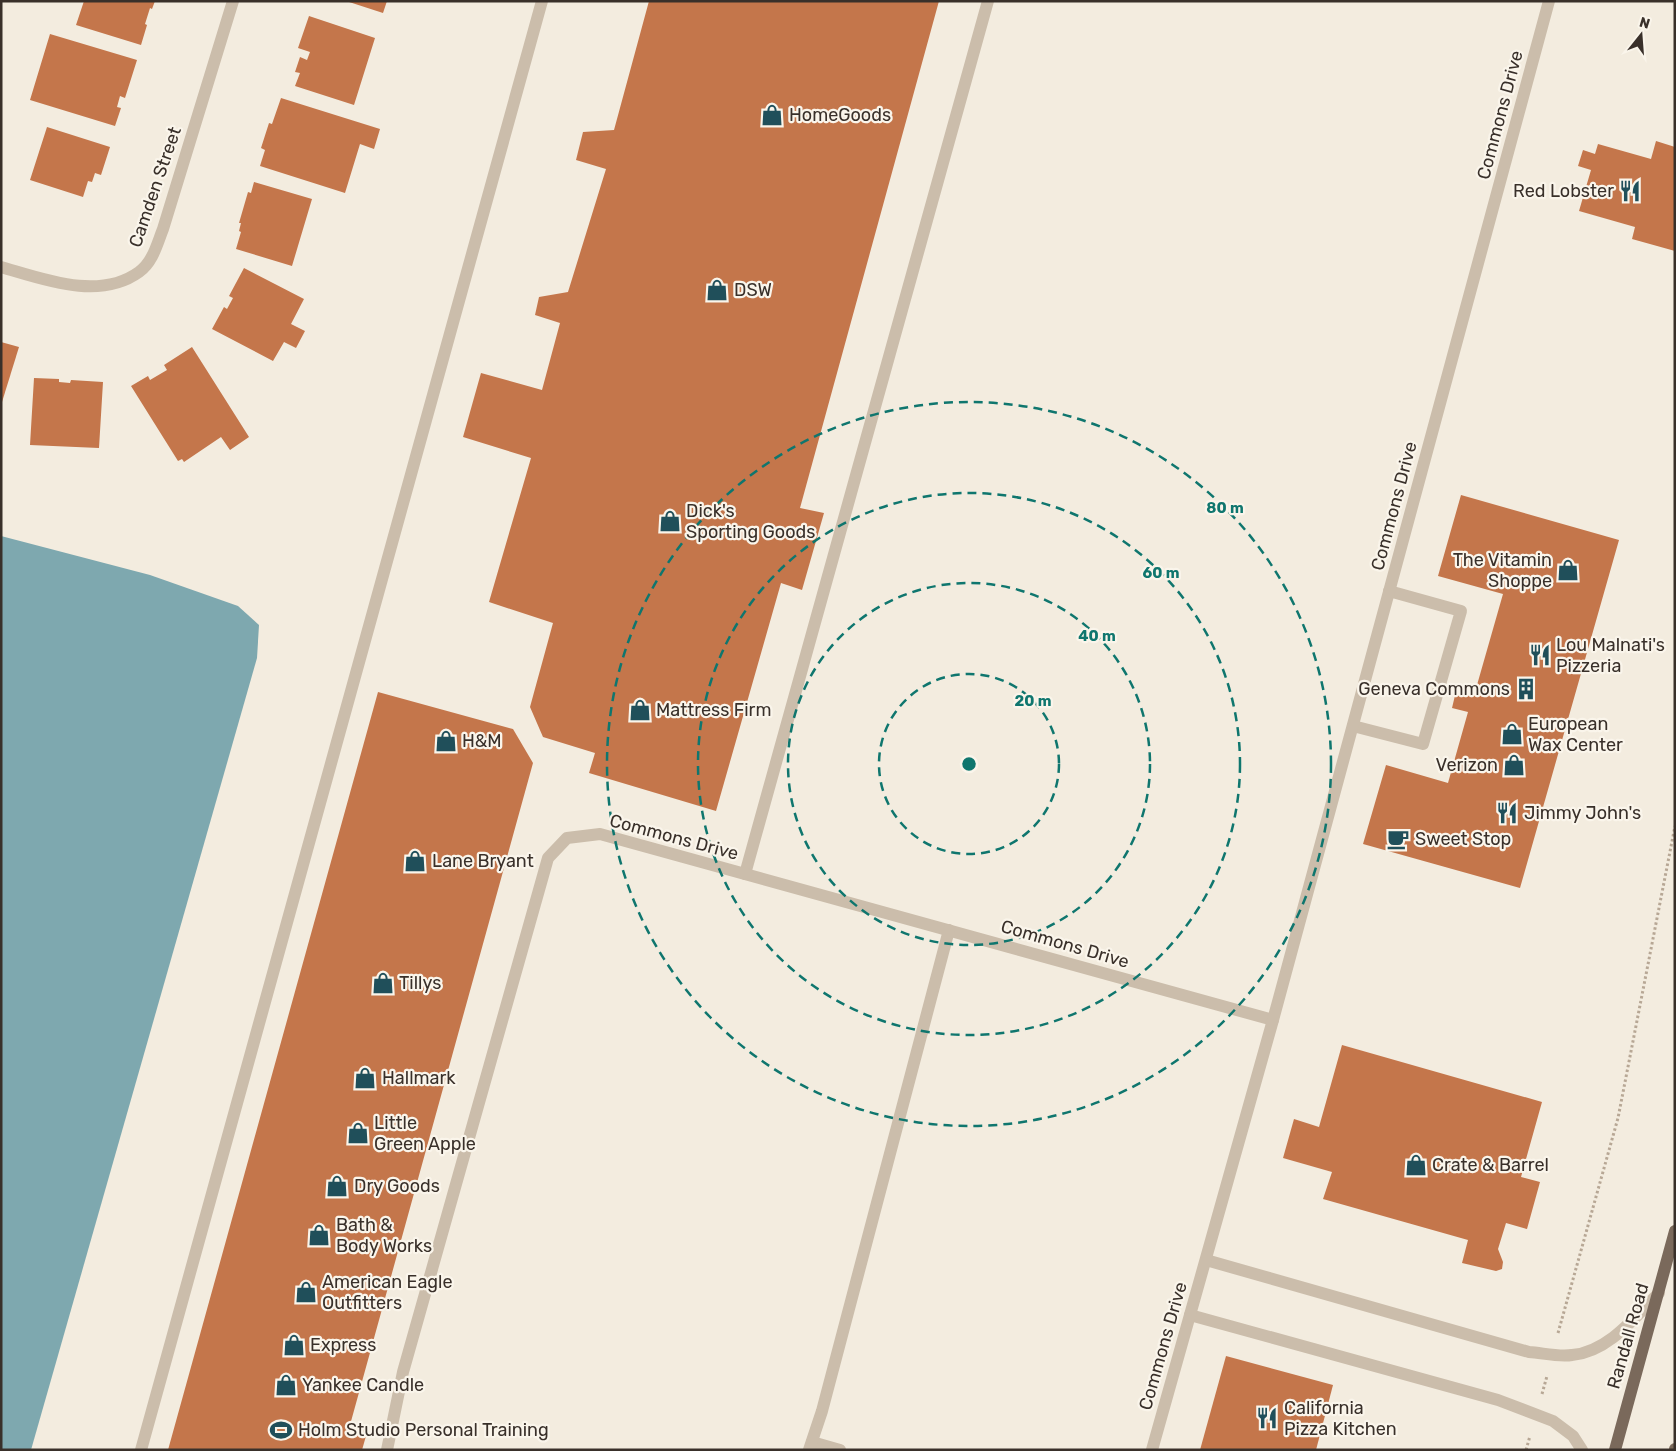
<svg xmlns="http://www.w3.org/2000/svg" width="1676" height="1451" font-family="Rubik,sans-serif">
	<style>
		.water { fill: #7ea8af }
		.building { fill: #c4764b }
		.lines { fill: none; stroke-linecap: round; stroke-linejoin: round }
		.path { stroke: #b7a795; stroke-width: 3; stroke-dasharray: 2.5 2.5; stroke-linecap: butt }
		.lane { stroke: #cbbdab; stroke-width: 12 }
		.street { stroke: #cbbdab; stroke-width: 12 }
		.primary { stroke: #7a695b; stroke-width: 12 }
		.ring { fill: none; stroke: #0f766e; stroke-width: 2.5; stroke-dasharray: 9 6 }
		.labels { text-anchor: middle; stroke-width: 4.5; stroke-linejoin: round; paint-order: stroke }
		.poi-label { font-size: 18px; fill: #39302a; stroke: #faf5eb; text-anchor: start }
		.street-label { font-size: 18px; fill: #39302a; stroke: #faf5eb }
		.centre { fill: #0f766e; stroke: #faf5eb; stroke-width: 2.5 }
		.ring-label { font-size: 15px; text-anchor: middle; font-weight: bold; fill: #0f766e; stroke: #faf5eb; stroke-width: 4.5; stroke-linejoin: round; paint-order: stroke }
	</style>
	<rect width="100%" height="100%" fill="#f3ecdf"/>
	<!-- water -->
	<path class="water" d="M1,536L150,575L238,606L259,625L257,658L31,1450H1Z"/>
	<!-- building -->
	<g class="building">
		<path d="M84,1H155L152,9L150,8L145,24L147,25L141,45L76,25Z"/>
		<path d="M346,1H387L383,13Z"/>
		<path d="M649,1H939L800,508L824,513L802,590L781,583L716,811L589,773L595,753L543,737L530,707L553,623L489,602L531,458L463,437L481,373L542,390L560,323L535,315L539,297L568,292L606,169L576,160L583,132L614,130Z"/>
		<path d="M309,16L375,38L354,105L295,86L300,73L295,72L300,57L307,60L310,52L298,48Z"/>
		<path d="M50,34L137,60L125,98L120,96L117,107L121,108L115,126L30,100Z"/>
		<path d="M281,98L380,129L374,149L360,144L345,193L260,166L265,150L261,148L269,123L272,124Z"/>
		<path d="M47,127L110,147L101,175L95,173L92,182L88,181L83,197L30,180Z"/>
		<path d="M1656,141L1675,147V251L1632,239L1635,227L1579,211L1591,170L1578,166L1583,150L1595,154L1598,144L1651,159Z"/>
		<path d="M254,182L312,199L292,266L236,249L241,232L239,231L241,223H239L248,192L251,193Z"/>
		<path d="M244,268L304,299L291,324L305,331L296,348L284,342L273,361L212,329L224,307L227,309L233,298L229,296Z"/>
		<path d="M1,342L19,347L2,402H1Z"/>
		<path d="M192,347L249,437L230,450L221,437L184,462L182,459L178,461L131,386L148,376L150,380L167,370L164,365Z"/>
		<path d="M34,378L59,379V382L70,383L71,380L103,382L99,448L30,445Z"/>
		<path d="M1461,495L1619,540L1520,888L1363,844L1386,765L1448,783L1468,712L1452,708L1457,687L1475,692L1503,594L1438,576Z"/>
		<path d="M378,692L513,729L533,763L350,1425L368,1429L362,1450H168Z"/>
		<path d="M1342,1045L1542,1102L1521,1177L1540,1182L1527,1229L1506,1223L1498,1249L1503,1262L1502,1269L1496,1271L1462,1263L1468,1240L1323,1199L1332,1172L1283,1158L1294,1119L1319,1127Z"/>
		<path d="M1226,1356L1333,1385L1316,1450H1200Z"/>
	</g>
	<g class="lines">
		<!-- path -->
		<g class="path">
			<path d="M1558,1333L1618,1118L1675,826"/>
			<path d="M1542,1394L1547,1376"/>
			<path d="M1526,1450L1530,1436"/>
		</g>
		<!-- lane -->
		<g class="lane">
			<path d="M1353,726L1423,744L1461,611L1389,591"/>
			<path d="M745,874L988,1"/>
			<path d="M1206,1260L1529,1352C1543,1353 1558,1357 1572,1355C1608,1352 1635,1317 1659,1293"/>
			<path d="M1190,1315L1498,1400L1553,1421L1573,1436L1582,1450"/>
			<path d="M812,1442L840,1450"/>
			<path d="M141,1450L542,1"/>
			<path d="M387,1450L403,1372L548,858L567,838L600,834L1273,1020"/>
			<path d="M809,1450L822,1411L949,930"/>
			<path d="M1152,1450L1273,1020L1549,1"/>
		</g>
		<!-- street -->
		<path class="street" d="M1,267C43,279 99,301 139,272C153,262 157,244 163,229L233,1"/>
		<!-- primary -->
		<g class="primary">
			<path d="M1615,1450L1675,1231"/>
			<path d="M1675,1450V1449"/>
		</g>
	</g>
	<!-- distance rings -->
	<g class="ring">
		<circle cx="969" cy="764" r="90"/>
		<circle cx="969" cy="764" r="181"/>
		<circle cx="969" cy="764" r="271"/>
		<circle cx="969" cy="764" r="362"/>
	</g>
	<!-- icons -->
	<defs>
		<g id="shop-bare" transform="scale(1.725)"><path d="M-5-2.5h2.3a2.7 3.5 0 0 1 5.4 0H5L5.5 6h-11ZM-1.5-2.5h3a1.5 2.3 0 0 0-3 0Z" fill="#204f5a" stroke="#faf5eb" stroke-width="2.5" paint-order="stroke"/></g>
		<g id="restaurant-bare" transform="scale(1.725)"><path d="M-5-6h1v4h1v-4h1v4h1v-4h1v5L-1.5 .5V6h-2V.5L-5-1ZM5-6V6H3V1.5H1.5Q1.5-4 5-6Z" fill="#204f5a" stroke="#faf5eb" stroke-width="2.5" paint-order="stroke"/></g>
		<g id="building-bare" transform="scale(1.725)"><path d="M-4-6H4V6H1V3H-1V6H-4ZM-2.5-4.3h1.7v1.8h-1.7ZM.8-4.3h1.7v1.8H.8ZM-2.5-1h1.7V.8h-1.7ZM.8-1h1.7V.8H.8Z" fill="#204f5a" stroke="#faf5eb" stroke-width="2.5" paint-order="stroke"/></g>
		<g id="cafe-bare" transform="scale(1.725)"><path d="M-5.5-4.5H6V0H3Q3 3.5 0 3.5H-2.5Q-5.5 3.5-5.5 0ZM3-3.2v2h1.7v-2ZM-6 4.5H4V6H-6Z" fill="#204f5a" stroke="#faf5eb" stroke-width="2.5" paint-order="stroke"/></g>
		<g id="stadium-bare" transform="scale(1.725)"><path d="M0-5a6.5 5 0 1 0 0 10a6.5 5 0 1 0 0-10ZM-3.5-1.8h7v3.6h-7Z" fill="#204f5a" stroke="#faf5eb" stroke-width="2.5" paint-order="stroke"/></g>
	</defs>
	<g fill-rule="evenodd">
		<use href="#shop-bare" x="772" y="115"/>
		<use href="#restaurant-bare" x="1630" y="191"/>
		<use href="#shop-bare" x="717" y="290"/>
		<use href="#shop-bare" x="670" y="521"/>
		<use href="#shop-bare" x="1568" y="570"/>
		<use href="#restaurant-bare" x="1540" y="655"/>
		<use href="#building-bare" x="1526" y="689"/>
		<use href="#shop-bare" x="640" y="710"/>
		<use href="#shop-bare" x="1512" y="734"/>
		<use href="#shop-bare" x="446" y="741"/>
		<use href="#shop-bare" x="1514" y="765"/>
		<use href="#restaurant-bare" x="1507" y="813"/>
		<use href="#cafe-bare" x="1398" y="839"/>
		<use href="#shop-bare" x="415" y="861"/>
		<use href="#shop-bare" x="383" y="983"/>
		<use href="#shop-bare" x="365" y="1078"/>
		<use href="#shop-bare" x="358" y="1133"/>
		<use href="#shop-bare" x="1416" y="1165"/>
		<use href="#shop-bare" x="337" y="1186"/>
		<use href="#shop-bare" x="319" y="1235"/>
		<use href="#shop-bare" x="306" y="1292"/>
		<use href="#shop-bare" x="294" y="1345"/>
		<use href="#shop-bare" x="286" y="1385"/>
		<use href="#restaurant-bare" x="1267" y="1418"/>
		<use href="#stadium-bare" x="281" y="1430"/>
	</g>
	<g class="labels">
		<!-- poi labels -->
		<g class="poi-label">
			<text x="789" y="121">HomeGoods</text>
			<text x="1614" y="197" text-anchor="end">Red Lobster</text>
			<text x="734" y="296">DSW</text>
			<text x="686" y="517">Dick's<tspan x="686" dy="21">Sporting Goods</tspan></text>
			<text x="1552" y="566" text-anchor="end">The Vitamin<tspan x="1552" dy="21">Shoppe</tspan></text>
			<text x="1556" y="651">Lou Malnati's<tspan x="1556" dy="21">Pizzeria</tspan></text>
			<text x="1510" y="695" text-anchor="end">Geneva Commons</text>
			<text x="656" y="716">Mattress Firm</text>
			<text x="1528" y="730">European<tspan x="1528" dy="21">Wax Center</tspan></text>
			<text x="462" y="747">H&amp;M</text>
			<text x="1498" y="771" text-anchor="end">Verizon</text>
			<text x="1524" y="819">Jimmy John's</text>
			<text x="1415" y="845">Sweet Stop</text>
			<text x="432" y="867">Lane Bryant</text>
			<text x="399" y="989">Tillys</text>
			<text x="382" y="1084">Hallmark</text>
			<text x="374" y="1129">Little<tspan x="374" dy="21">Green Apple</tspan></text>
			<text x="1432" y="1171">Crate &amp; Barrel</text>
			<text x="354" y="1192">Dry Goods</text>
			<text x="336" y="1231">Bath &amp;<tspan x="336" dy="21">Body Works</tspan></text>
			<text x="322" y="1288">American Eagle<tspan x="322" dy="21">Outfitters</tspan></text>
			<text x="310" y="1351">Express</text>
			<text x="302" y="1391">Yankee Candle</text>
			<text x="1284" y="1414">California<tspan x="1284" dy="21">Pizza Kitchen</tspan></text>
			<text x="298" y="1436">Holm Studio Personal Training</text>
		</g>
		<!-- street labels -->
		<g class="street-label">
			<text transform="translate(1500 115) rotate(-75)" y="6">Commons Drive</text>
			<text transform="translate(155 187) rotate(-71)" y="6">Camden Street</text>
			<text transform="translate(1394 506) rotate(-75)" y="6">Commons Drive</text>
			<text transform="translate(674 837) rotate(15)" y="6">Commons Drive</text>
			<text transform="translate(1065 944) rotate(16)" y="6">Commons Drive</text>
			<text transform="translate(1628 1336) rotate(-74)" y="6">Randall Road</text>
			<text transform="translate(1163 1346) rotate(-74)" y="6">Commons Drive</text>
		</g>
	</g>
	<circle cx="969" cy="764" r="8" class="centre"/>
	<g class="ring-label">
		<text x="1225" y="513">80 m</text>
		<text x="1161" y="578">60 m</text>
		<text x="1097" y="641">40 m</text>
		<text x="1033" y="706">20 m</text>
	</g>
	<!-- border -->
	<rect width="1676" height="1451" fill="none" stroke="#39302a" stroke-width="5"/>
	<!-- north arrow -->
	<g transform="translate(1641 35) rotate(17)" stroke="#faf5eb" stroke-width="4" paint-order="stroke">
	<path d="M0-4L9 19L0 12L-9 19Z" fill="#39302a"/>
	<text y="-8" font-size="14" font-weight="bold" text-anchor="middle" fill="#39302a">N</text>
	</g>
</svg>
